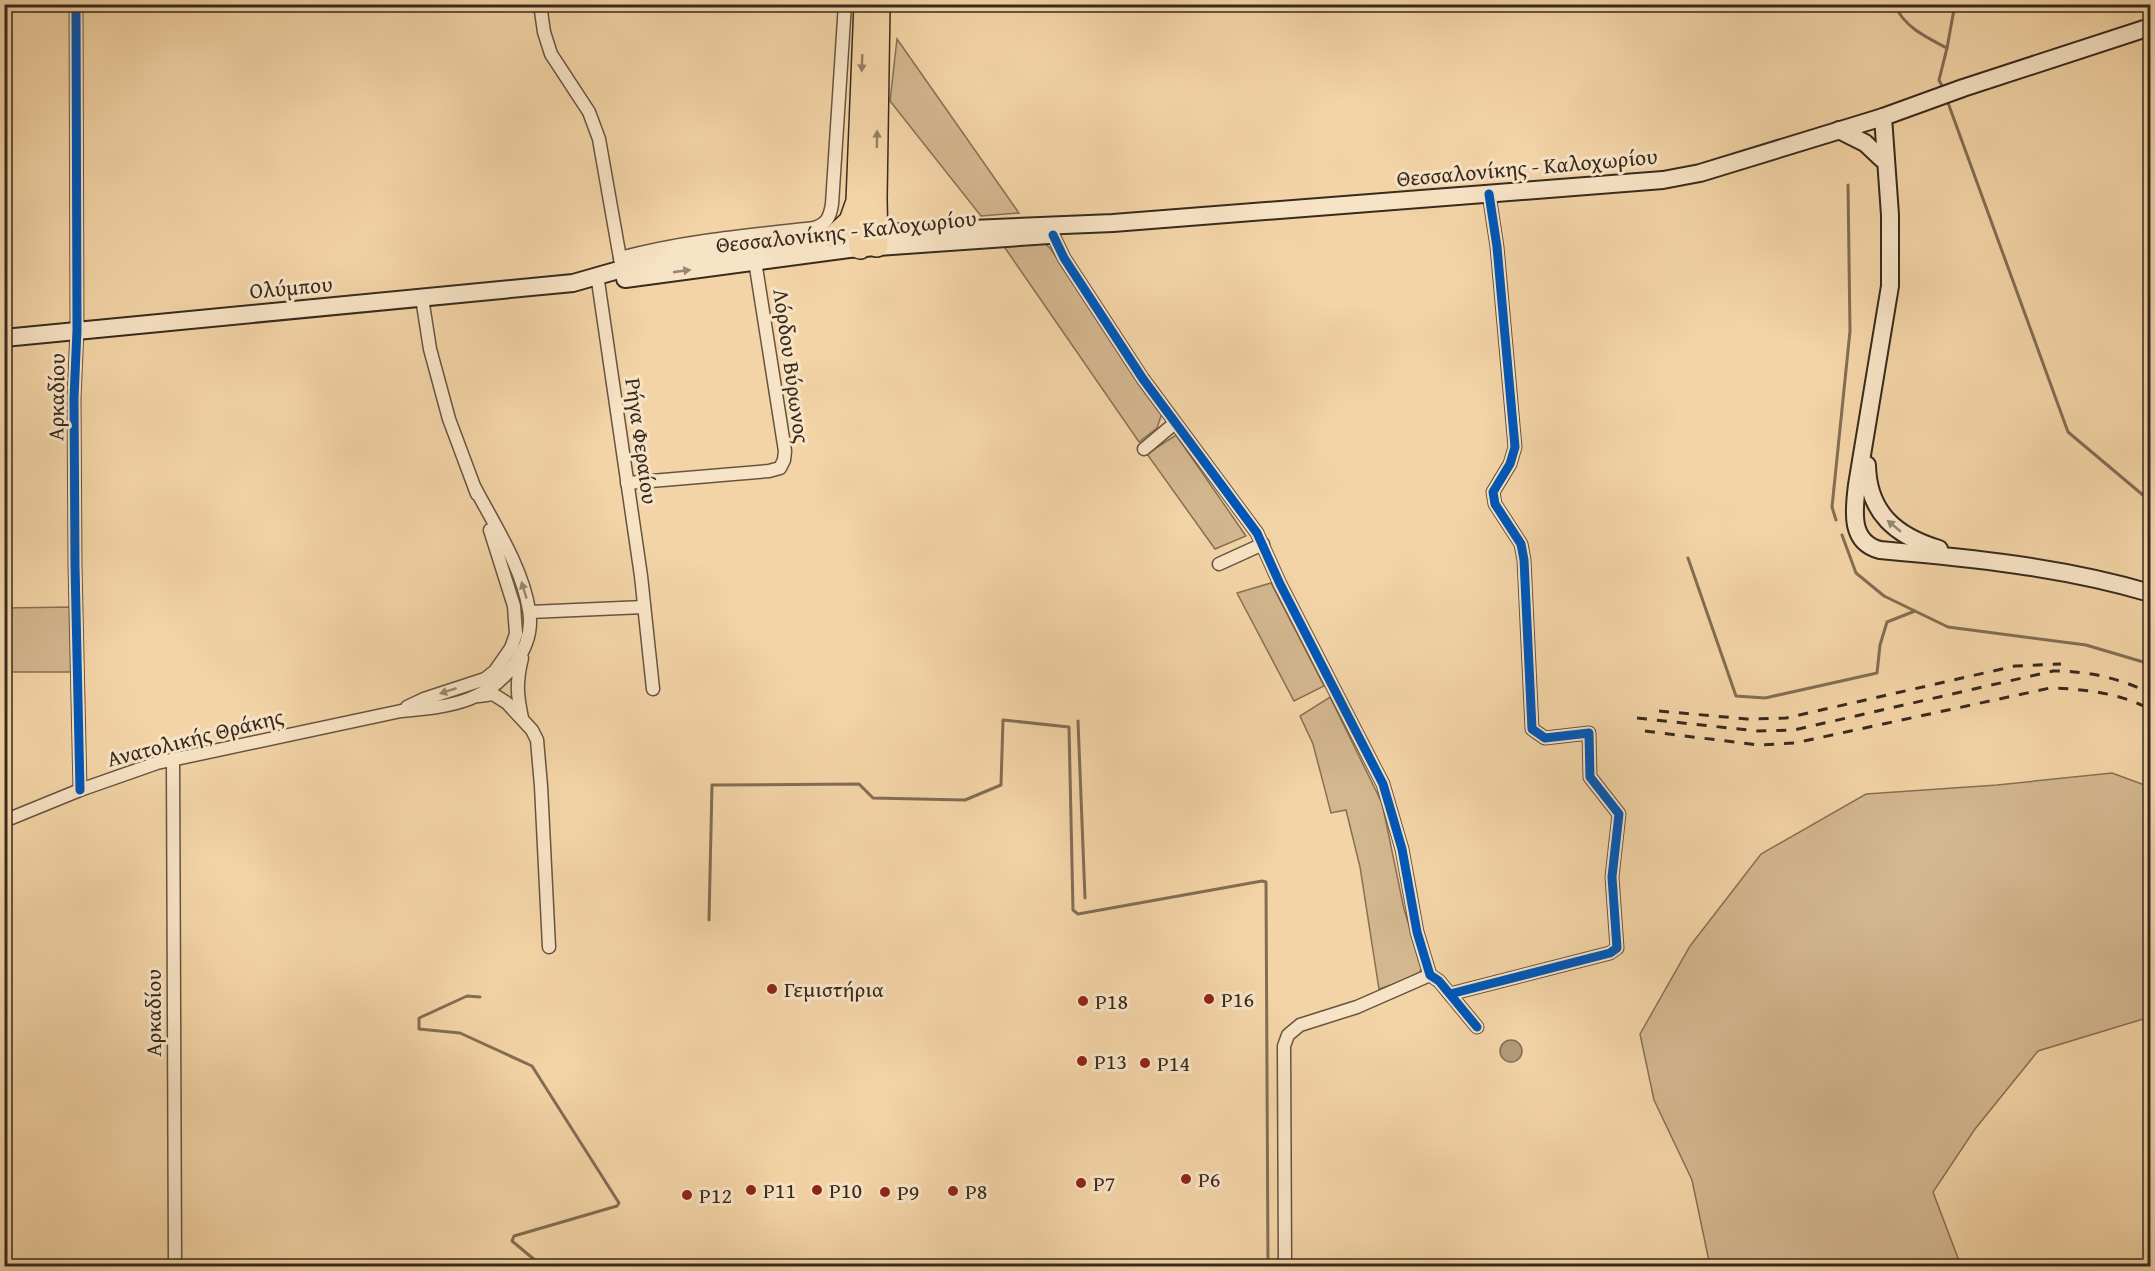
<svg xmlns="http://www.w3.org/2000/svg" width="2155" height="1271" font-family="'Gentium Book Plus',serif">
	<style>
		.green { fill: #d3b78f; stroke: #867056; stroke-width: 1.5 }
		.water { fill: #b39a78; stroke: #826d54; stroke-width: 1.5 }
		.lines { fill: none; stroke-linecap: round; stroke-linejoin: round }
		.stream { stroke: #826d54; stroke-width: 3 }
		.street-casing { stroke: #675440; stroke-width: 15 }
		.secondary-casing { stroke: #382a1e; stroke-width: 20 }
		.highway-casing { stroke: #382a1e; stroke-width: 24 }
		.street { stroke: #f7e3c5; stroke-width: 12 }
		.secondary { stroke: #f7e3c5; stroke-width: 16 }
		.highway { stroke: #f3d4a6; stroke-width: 21 }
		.rail { stroke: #382a1e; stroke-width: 3; stroke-dasharray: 10 10; stroke-linecap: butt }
		.cycleway-casing { stroke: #f7e3c5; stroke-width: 13 }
		.cycleway { stroke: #0057b8; stroke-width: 9 }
		.oneway { fill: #967f62 }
		.oneway2 { fill: #988672 }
		.poi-dot { fill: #8f2418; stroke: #f7e3c5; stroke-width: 2 }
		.labels { text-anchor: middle; stroke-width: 6; stroke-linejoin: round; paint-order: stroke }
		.street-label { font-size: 22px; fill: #382a1e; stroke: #f7e3c5 }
		.poi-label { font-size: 22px; fill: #382a1e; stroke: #f7e3c5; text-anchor: start }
	</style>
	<rect width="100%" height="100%" fill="#f3d4a6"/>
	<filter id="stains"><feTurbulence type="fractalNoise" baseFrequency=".00333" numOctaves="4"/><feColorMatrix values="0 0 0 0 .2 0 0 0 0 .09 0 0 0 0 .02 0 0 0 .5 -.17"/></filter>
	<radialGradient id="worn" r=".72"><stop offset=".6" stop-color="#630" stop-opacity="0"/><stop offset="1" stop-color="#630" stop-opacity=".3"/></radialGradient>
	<!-- green -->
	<g class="green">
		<path d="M897,39L1019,213L981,216L890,101Z"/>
		<path d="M1039,239L1050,248L1162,413L1157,428L1139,442L1003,245Z"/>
		<path d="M1176,435L1246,536L1215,549L1147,454Z"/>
		<path d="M1271,583L1324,686L1294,701L1237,593Z"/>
		<path d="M73,607L74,672H5L4,608Z"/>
		<path d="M1330,697L1382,803L1404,909L1422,967L1418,976L1379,989L1360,867L1346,810L1331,813L1313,744L1300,716Z"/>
		<path d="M2112,773L2150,787V1017L2038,1051L1975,1129L1933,1192L1961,1266H1710L1692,1180L1654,1100L1640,1034L1690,946L1761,854L1866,794L1997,785Z"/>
	</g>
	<!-- water -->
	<circle class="water" cx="1511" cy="1051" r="11"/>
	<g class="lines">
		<!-- stream -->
		<g class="stream">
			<path d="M1894,4C1905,28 1926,37 1947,48L1939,80L1943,88"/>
			<path d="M1947,48L1955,4"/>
			<path d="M1947,100L2068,432L2150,501"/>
			<path d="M1836,520L1832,507L1850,331L1848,185"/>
			<path d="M1842,535L1856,573L1884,596L1948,627L2086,645L2150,664"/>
			<path d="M1688,558L1736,696L1765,698L1877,673L1880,645L1887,622L1915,611"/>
			<path d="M1078,721L1085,898"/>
			<path d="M709,920L712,785L859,784L873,798L965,800L1001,785L1003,720L1069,727L1073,910L1078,914L1262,881L1266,882L1268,1266"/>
			<path d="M480,997L467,996L419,1018V1029L460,1033L532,1066L619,1203L617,1206L514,1236L512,1241L542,1266"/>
		</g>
		<!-- street casing -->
		<g class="street-casing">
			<g id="street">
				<path d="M76,4L77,330L74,398L75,565L80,790"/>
				<path d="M540,4L544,32L551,54L589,112L599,139L620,258"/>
				<path d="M1053,235L1064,258L1143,379L1257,533L1280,584L1383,784L1402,849L1417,932L1430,975L1439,981L1477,1027"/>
				<path d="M626,276L622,269L620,258C683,241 750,235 814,228C827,224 830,217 832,204L845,4"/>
				<path d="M598,281L641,576L653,689"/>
				<path d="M422,298L430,349L449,419L477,494"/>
				<path d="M1144,449L1175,423"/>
				<path d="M627,483L769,471L780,468L784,460L785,451L755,261"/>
				<path d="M1219,564L1263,544"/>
				<path d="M530,612L644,607"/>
				<path d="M522,658C516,682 517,695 522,718"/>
				<path d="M479,696L493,694L507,703L532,730L537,740L541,786L549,947"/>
				<path d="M407,707L424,699L485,679L495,671L511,648L516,634L514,606L490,530"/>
				<path d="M173,759L175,1266"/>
				<path d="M4,821L80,790L157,763L401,711C423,709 448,707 469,699C504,686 536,648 529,610C522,567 495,526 475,488"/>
				<path d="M1450,994L1610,953L1617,948L1612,877L1619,814L1590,777L1589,733L1545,738L1532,729L1524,560L1521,544L1495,504L1493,492L1510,464L1515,447L1497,247L1489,194"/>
				<path d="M1285,1266L1284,1046L1288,1035L1300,1025L1357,1007L1430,975"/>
			</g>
		</g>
		<!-- secondary casing -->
		<g class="secondary-casing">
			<g id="secondary">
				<path d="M1883,117L1890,215V286L1857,485C1854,510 1849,542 1880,550C1971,558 2062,567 2150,593"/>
				<path d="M1839,130L1865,143L1882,159"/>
				<path d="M625,279L849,249L1049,235"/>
				<path d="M4,338L573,283L622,269L667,260L753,246L877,233L1113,223L1663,180L1700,173L1883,117L1963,88L2150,27"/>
				<path d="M1867,465C1868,513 1896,536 1939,549"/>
			</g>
		</g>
		<!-- highway casing -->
		<g class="highway-casing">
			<g id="highway">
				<path d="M833,237L850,221L856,204"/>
				<path d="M877,246L876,198L879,4"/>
				<path d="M860,248L857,201L865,4"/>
			</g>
		</g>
		<!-- street -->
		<use href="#street" class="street"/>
		<!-- secondary -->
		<use href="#secondary" class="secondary"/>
		<!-- highway -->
		<use href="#highway" class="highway"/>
		<!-- rail -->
		<g class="rail">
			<path d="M1659,711L1747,719L1786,718L2015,666L2061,664"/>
			<path d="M1637,718L1757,731L1794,730L2053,671C2088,671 2119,678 2150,693"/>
			<path d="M1645,731L1758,745L1795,743L2050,688C2085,689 2119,693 2150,709"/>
		</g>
		<!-- cycleway casing -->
		<g class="cycleway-casing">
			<g id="cycleway">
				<path d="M76,4L77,330L74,398L75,565L80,790"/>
				<path d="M1053,235L1064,258L1143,379L1257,533L1280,584L1383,784L1402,849L1417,932L1430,975L1439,981L1477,1027"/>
				<path d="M1450,994L1610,953L1617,948L1612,877L1619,814L1590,777L1589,733L1545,738L1532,729L1524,560L1521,544L1495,504L1493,492L1510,464L1515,447L1497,247L1489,194"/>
			</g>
		</g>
		<!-- cycleway -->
		<use href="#cycleway" class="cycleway"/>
	</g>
	<!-- one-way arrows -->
	<defs><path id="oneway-solid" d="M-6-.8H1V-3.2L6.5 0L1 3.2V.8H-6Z" transform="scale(1.5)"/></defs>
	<g class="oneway">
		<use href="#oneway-solid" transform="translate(862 63) rotate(92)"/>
		<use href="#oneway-solid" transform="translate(877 139) rotate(-89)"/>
	</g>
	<g class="oneway2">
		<use href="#oneway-solid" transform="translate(682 271) rotate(-8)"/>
		<use href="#oneway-solid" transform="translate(1894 526) rotate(-140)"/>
		<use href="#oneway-solid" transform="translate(524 590) rotate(-107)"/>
		<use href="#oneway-solid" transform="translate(448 691) rotate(162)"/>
	</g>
	<!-- markers -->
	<g class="poi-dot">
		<circle cx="772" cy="989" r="6"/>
		<circle cx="1209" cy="999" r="6"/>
		<circle cx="1083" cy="1001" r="6"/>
		<circle cx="1082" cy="1061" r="6"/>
		<circle cx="1145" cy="1063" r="6"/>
		<circle cx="1186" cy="1179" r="6"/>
		<circle cx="1081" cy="1183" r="6"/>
		<circle cx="751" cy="1190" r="6"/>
		<circle cx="817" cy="1190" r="6"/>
		<circle cx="953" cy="1191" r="6"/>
		<circle cx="885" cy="1192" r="6"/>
		<circle cx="687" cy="1195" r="6"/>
	</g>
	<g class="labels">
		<!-- street labels -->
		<g class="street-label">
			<text transform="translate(1527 167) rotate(-5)" y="8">Θεσσαλονίκης - Καλοχωρίου</text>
			<text transform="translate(846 231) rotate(-6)" y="8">Θεσσαλονίκης - Καλοχωρίου</text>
			<text transform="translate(291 287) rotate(-5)" y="8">Ολύμπου</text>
			<text transform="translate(792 366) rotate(82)" y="8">Λόρδου Βύρωνος</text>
			<text transform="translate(56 397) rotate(-89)" y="8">Αρκαδίου</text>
			<text transform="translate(642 441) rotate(82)" y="8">Ρήγα Φεραίου</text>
			<text transform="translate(195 737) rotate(-14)" y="8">Ανατολικής Θράκης</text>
			<text transform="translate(153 1013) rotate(-90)" y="8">Αρκαδίου</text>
		</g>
		<!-- poi labels -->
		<g class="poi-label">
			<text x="784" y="997">Γεμιστήρια</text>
			<text x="1221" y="1007">P16</text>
			<text x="1095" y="1009">P18</text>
			<text x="1094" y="1069">P13</text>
			<text x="1157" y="1071">P14</text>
			<text x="1198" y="1187">P6</text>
			<text x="1093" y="1191">P7</text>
			<text x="763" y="1198">P11</text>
			<text x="829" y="1198">P10</text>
			<text x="965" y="1199">P8</text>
			<text x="897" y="1200">P9</text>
			<text x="699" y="1203">P12</text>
		</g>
	</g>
	<!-- margin -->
	<rect width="2155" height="1271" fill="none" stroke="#f3d4a6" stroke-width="24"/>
	<rect x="6" y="6" width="2143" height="1259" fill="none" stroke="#382a1e" stroke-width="3"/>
	<rect x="12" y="12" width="2131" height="1247" fill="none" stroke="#382a1e" stroke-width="1.5"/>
	<rect width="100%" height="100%" filter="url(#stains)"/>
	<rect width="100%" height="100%" fill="url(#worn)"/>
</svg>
